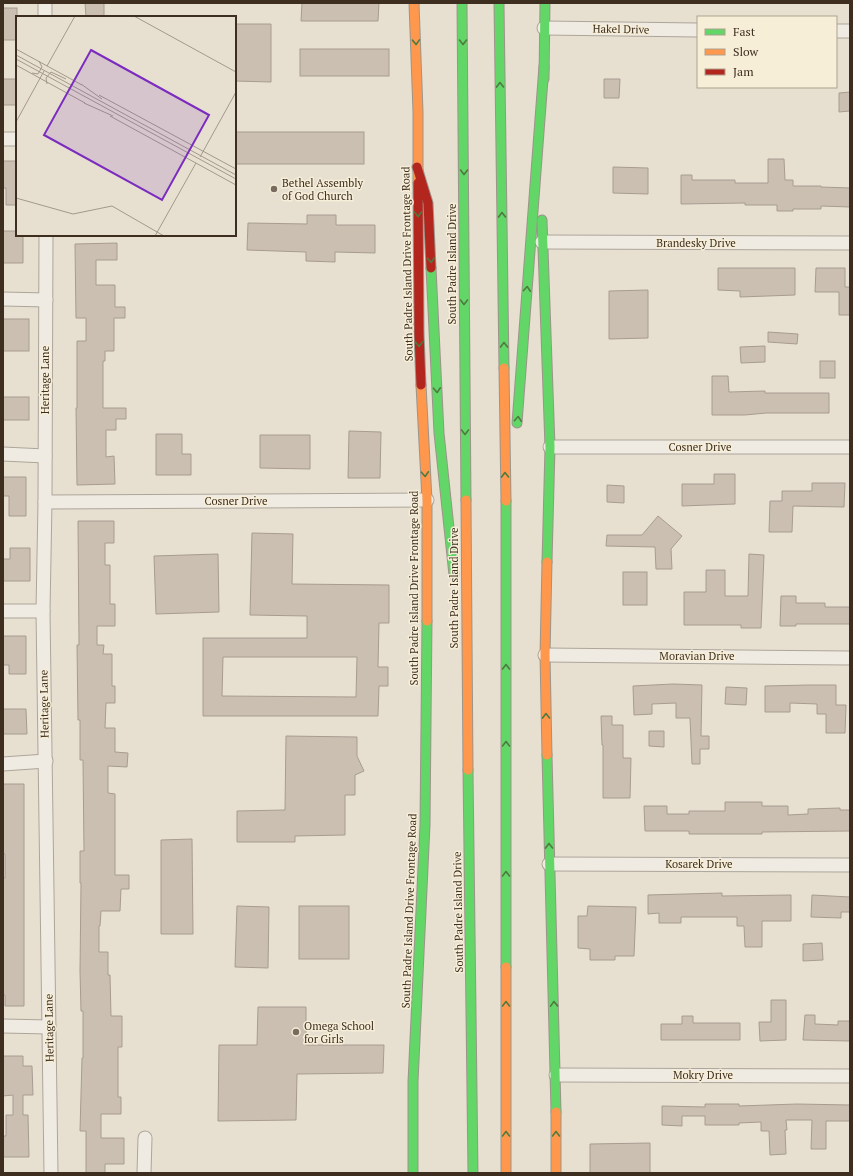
<svg xmlns="http://www.w3.org/2000/svg" width="853" height="1176" font-family="'PT Serif',serif">
	<style>
		.building { fill: #cbbfb2; stroke: #a89c90; fill-rule: evenodd }
		.lines { fill: none; stroke-linecap: round; stroke-linejoin: round }
		.street-casing { stroke: #ada599; stroke-width: 15 }
		.fast-casing { stroke: #9c958a; stroke-width: 11 }
		.slow-casing { stroke: #9c958a; stroke-width: 11 }
		.jam-casing { stroke: #9c958a; stroke-width: 11 }
		.street { stroke: #efebe3; stroke-width: 13 }
		.fast { stroke: #63d668; stroke-width: 9 }
		.slow { stroke: #ff974d; stroke-width: 9 }
		.jam { stroke: #b3261e; stroke-width: 9 }
		.oneway { stroke: #4e7a40 }
		.poi-dot { fill: #786c5e; stroke: #f7eed8; stroke-width: 1.5 }
		.labels { text-anchor: middle; stroke-width: 3; stroke-linejoin: round; paint-order: stroke }
		.street-label { font-size: 11px; fill: #3d2e20; stroke: #f7eed8 }
		.poi-label { font-size: 11px; fill: #3d2e20; stroke: #f7eed8; text-anchor: start }
		.inset-road { fill: none; stroke: #a3998a; stroke-width: 1 }
		.view { fill: #7b2cbf; fill-opacity: 0.15; stroke: #7b2cbf; stroke-width: 2 }
		.inset-edge { fill: none; stroke: #3d2e20; stroke-width: 2 }
	</style>
	<rect width="100%" height="100%" fill="#e7e0d1"/>
	<!-- building -->
	<g class="building">
		<path d="M85,3H104V17H86Z"/>
		<path d="M302,3H379L378,21H301Z"/>
		<rect x="3" y="8" width="14" height="32"/>
		<path d="M235,24H271V82L235,81Z"/>
		<rect x="300" y="49" width="89" height="27"/>
		<rect x="3" y="79" width="14" height="26"/>
		<path d="M604,79H620L619,98H604Z"/>
		<path d="M850,92V111L839,112V93Z"/>
		<rect x="235" y="132" width="129" height="32"/>
		<path d="M768,159H784L785,180H793V186H821V187L850,188V207L821,206V209H793V211H777V205H745V203L681,204V175H692V180H735V183H768Z"/>
		<path d="M3,161H17V205H6V188H3Z"/>
		<path d="M613,167L648,168V194L613,193Z"/>
		<path d="M307,215H336V225H375V253L335,252V262L306,261V252L247,250L248,223L307,224Z"/>
		<path d="M3,231H17V235H23V263H3Z"/>
		<path d="M117,243V260H96V285H115V307H125V318H114V351H105V361H103V408H126V419H116V430H106V457L114,456L115,484L77,485L76,408H77V341H86V318H76L75,244Z"/>
		<path d="M718,268H795V295L740,297V291L718,290Z"/>
		<path d="M816,268H845V287H850V315H839V292H815Z"/>
		<path d="M648,290V338L609,339V291Z"/>
		<rect x="3" y="319" width="26" height="32"/>
		<path d="M768,332L798,334L797,344L768,342Z"/>
		<path d="M765,346V362L741,363L740,347Z"/>
		<rect x="820" y="361" width="15" height="17"/>
		<path d="M712,376H728L729,392L765,391V393H829V413H766L745,415H712Z"/>
		<rect x="3" y="397" width="26" height="23"/>
		<path d="M349,431L381,432L380,478H348Z"/>
		<path d="M156,434H182V454H191V475H156Z"/>
		<path d="M260,435H310V469L260,468Z"/>
		<path d="M714,474H735V504L682,506V484H714Z"/>
		<path d="M3,477H26V516H9V496H3Z"/>
		<path d="M812,483H845L844,507L793,506L792,532H769L770,501H782V491H812Z"/>
		<path d="M607,485L624,486V503L607,502Z"/>
		<path d="M658,516L682,536L671,549L672,569H656L655,547L606,546L607,535H642Z"/>
		<path d="M78,521H114V543H105V565H110V604H115V626H97V645H104L103,654H112V686H115V703H106L105,728H115V752L128,753L127,767L108,766V793L115,794V875H129V889H121L120,911H101L100,926H99V952H108V975H110L111,1016H122V1047H118V1097H121V1114H101V1138H124V1164H105V1173H86V1131H80L82,1058H83V1011H81L80,971L81,883H80V851H84L83,760H80V720H78L77,645H79Z"/>
		<path d="M252,533L293,534L292,584L389,585V623H379L378,667H388V686H379L378,716H203V638H307V616L250,615ZM223,657H357L356,697L222,696Z"/>
		<path d="M10,548H30V581H3V559H10Z"/>
		<path d="M218,554L219,612L156,614L154,556Z"/>
		<path d="M749,554L764,555L761,628H741V625H684V592H706V570H725V596H748Z"/>
		<rect x="623" y="572" width="24" height="33"/>
		<path d="M781,596H796V603H825V607H850V624H796V626H780Z"/>
		<path d="M3,636H26V674H9V665H3Z"/>
		<path d="M673,684L702,685L701,736H709V749H700V764H692L690,718H676V703L652,704V714L634,715L633,686Z"/>
		<path d="M808,685H836V705H846L845,733H826V714H817V704L790,703V712H765V686Z"/>
		<path d="M726,687L747,688L746,705L725,704Z"/>
		<path d="M3,709H26L27,734H3Z"/>
		<path d="M601,716H612V725H623V758H631L630,798H603V745H602Z"/>
		<path d="M649,731H664V747L649,746Z"/>
		<path d="M286,736L357,737V756L364,771L355,775V795H345V835L295,836V842H237V811L285,810Z"/>
		<path d="M3,784H24V1006H5V995H3V878H5V854H3Z"/>
		<path d="M725,802H762V806H788V815L808,814V809L840,808V810H850V831L762,832V834H689V831H645L644,806H667V814H689V811H725Z"/>
		<path d="M192,839L193,934H161V840Z"/>
		<path d="M722,893V896L791,895V921H762V947H745L744,926H737V917H681V923H659V913L648,914V895Z"/>
		<path d="M812,895L850,897V912H841V918L811,917Z"/>
		<path d="M237,906L269,907L268,968L235,967Z"/>
		<rect x="299" y="906" width="50" height="53"/>
		<path d="M588,906L636,907L634,956H615V960H590V949L578,948V916H587Z"/>
		<path d="M822,943L823,960L803,961V944Z"/>
		<path d="M771,1000H786V1040L760,1041L759,1022H771Z"/>
		<path d="M258,1007H306V1045H384L383,1073L297,1074L296,1120L218,1121L219,1045H257Z"/>
		<path d="M805,1015H815V1024L838,1025V1021H850V1041L803,1040Z"/>
		<path d="M682,1016H693V1023H740V1040H661V1024H682Z"/>
		<path d="M3,1056H23V1066H32L33,1095H23V1115H28L29,1157H3V1136H6V1115H13V1095L3,1096Z"/>
		<path d="M705,1104H739V1106L797,1104L850,1105V1121H826V1149H811L812,1120H786L787,1130H785L786,1154L770,1155L769,1131H761V1122L739,1123V1125H705V1116H682V1126L662,1125V1106L705,1107Z"/>
		<path d="M650,1143V1173H590V1144Z"/>
	</g>
	<g class="lines">
		<!-- street casing -->
		<g class="street-casing">
			<g id="street">
				<path d="M45,3V17"/>
				<path d="M544,28L698,30"/>
				<path d="M836,31H850"/>
				<path d="M3,139H17"/>
				<path d="M46,235L45,502L43,611L51,1173"/>
				<path d="M542,242L850,243"/>
				<path d="M3,299L46,300"/>
				<path d="M550,447H850"/>
				<path d="M3,454L45,456"/>
				<path d="M45,502L427,500"/>
				<path d="M3,611H43"/>
				<path d="M545,655L850,658"/>
				<path d="M3,764L46,761"/>
				<path d="M549,864L850,865"/>
				<path d="M3,1026L49,1027"/>
				<path d="M556,1075L850,1076"/>
				<path d="M144,1173L145,1138"/>
			</g>
		</g>
		<!-- fast casing -->
		<g class="fast-casing">
			<g id="fast">
				<path d="M462,3L466,500"/>
				<path d="M499,3L504,368"/>
				<path d="M544,79L545,3"/>
				<path d="M542,220L550,447L547,562"/>
				<path d="M431,268L439,433L454,575"/>
				<path d="M517,423L544,66"/>
				<path d="M506,501V967"/>
				<path d="M547,755L556,1112"/>
				<path d="M468,770L473,1173"/>
				<path d="M413,1173V1082L425,825L427,621"/>
			</g>
		</g>
		<!-- slow casing -->
		<g class="slow-casing">
			<g id="slow">
				<path d="M414,3L418,112V183"/>
				<path d="M504,368L506,501"/>
				<path d="M421,385L427,500V621"/>
				<path d="M466,500L468,770"/>
				<path d="M547,755L545,655L547,562"/>
				<path d="M556,1112V1173"/>
				<path d="M506,1173V967"/>
			</g>
		</g>
		<!-- jam casing -->
		<g class="jam-casing">
			<g id="jam">
				<path d="M417,167L428,203L431,268"/>
				<path d="M418,183L419,334L421,385"/>
			</g>
		</g>
		<!-- street -->
		<use href="#street" class="street"/>
		<!-- fast -->
		<use href="#fast" class="fast"/>
		<!-- slow -->
		<use href="#slow" class="slow"/>
		<!-- jam -->
		<use href="#jam" class="jam"/>
	</g>
	<!-- one-way arrows -->
	<defs><path id="oneway-chevron" d="M-2-3.5L2.5 0L-2 3.5" fill="none" stroke-width="1.6" stroke-linecap="round" stroke-linejoin="round"/></defs>
	<g class="oneway">
		<use href="#oneway-chevron" transform="translate(416 42) rotate(88)"/>
		<use href="#oneway-chevron" transform="translate(463 42) rotate(90)"/>
		<use href="#oneway-chevron" transform="translate(500 85) rotate(-91)"/>
		<use href="#oneway-chevron" transform="translate(464 172) rotate(90)"/>
		<use href="#oneway-chevron" transform="translate(418 214) rotate(89)"/>
		<use href="#oneway-chevron" transform="translate(502 215) rotate(-91)"/>
		<use href="#oneway-chevron" transform="translate(431 260) rotate(87)"/>
		<use href="#oneway-chevron" transform="translate(527 289) rotate(-86)"/>
		<use href="#oneway-chevron" transform="translate(464 302) rotate(90)"/>
		<use href="#oneway-chevron" transform="translate(419 344) rotate(88)"/>
		<use href="#oneway-chevron" transform="translate(504 345) rotate(-91)"/>
		<use href="#oneway-chevron" transform="translate(437 390) rotate(87)"/>
		<use href="#oneway-chevron" transform="translate(518 419) rotate(-86)"/>
		<use href="#oneway-chevron" transform="translate(465 432) rotate(90)"/>
		<use href="#oneway-chevron" transform="translate(425 474) rotate(87)"/>
		<use href="#oneway-chevron" transform="translate(505 475) rotate(-91)"/>
		<use href="#oneway-chevron" transform="translate(506 667) rotate(-90)"/>
		<use href="#oneway-chevron" transform="translate(546 716) rotate(-91)"/>
		<use href="#oneway-chevron" transform="translate(506 744) rotate(-90)"/>
		<use href="#oneway-chevron" transform="translate(549 846) rotate(-91)"/>
		<use href="#oneway-chevron" transform="translate(506 874) rotate(-90)"/>
		<use href="#oneway-chevron" transform="translate(506 1004) rotate(-90)"/>
		<use href="#oneway-chevron" transform="translate(554 1004) rotate(-92)"/>
		<use href="#oneway-chevron" transform="translate(506 1134) rotate(-90)"/>
		<use href="#oneway-chevron" transform="translate(556 1134) rotate(-90)"/>
	</g>
	<!-- markers -->
	<g class="poi-dot">
		<circle cx="274" cy="189" r="4"/>
		<circle cx="296" cy="1032" r="4"/>
	</g>
	<g class="labels">
		<!-- street labels -->
		<g class="street-label">
			<text transform="translate(621 29) rotate(1)" y="4">Hakel Drive</text>
			<text x="696" y="247">Brandesky Drive</text>
			<text transform="translate(407 264) rotate(-91)" y="4">South Padre Island Drive Frontage Road</text>
			<text transform="translate(452 264) rotate(-90)" y="4">South Padre Island Drive</text>
			<text transform="translate(45 380) rotate(-90)" y="4">Heritage Lane</text>
			<text x="700" y="451">Cosner Drive</text>
			<text x="236" y="505">Cosner Drive</text>
			<text transform="translate(414 588) rotate(-90)" y="4">South Padre Island Drive Frontage Road</text>
			<text transform="translate(454 588) rotate(-90)" y="4">South Padre Island Drive</text>
			<text x="697" y="660">Moravian Drive</text>
			<text transform="translate(44 704) rotate(-91)" y="4">Heritage Lane</text>
			<text x="699" y="868">Kosarek Drive</text>
			<text transform="translate(409 911) rotate(-88)" y="4">South Padre Island Drive Frontage Road</text>
			<text transform="translate(458 912) rotate(-91)" y="4">South Padre Island Drive</text>
			<text transform="translate(49 1028) rotate(-91)" y="4">Heritage Lane</text>
			<text x="703" y="1079">Mokry Drive</text>
		</g>
		<!-- poi labels -->
		<g class="poi-label">
			<text x="282" y="187">Bethel Assembly<tspan x="282" dy="13">of God Church</tspan></text>
			<text x="304" y="1030">Omega School<tspan x="304" dy="13">for Girls</tspan></text>
		</g>
	</g>
	<!-- overview -->
	<g transform="translate(16 16)">
		<rect width="220" height="220" fill="#e7e0d1"/>
		<path class="inset-road" d="M118,0L220,56M0,33L66,69M0,39L220,159M0,43L220,163M0,49L69,87M31,50L59,0M16,57L22,58L26,51L23,45M31,68L30,62L35,56L50,63M65,68L86,83M83,79L220,153M68,87L97,100M94,100L220,169M0,106L28,55M184,141L220,76M0,182L57,198L96,190L148,220M139,220L180,147"/>
		<path class="view" d="M75,34L193,99L146,184L28,119Z"/>
		<rect width="220" height="220" class="inset-edge"/>
	</g>
	<!-- border -->
	<rect width="853" height="1176" fill="none" stroke="#3d2e20" stroke-width="8"/>
	<!-- legend -->
	<rect x="697" y="16" width="140" height="72" fill="#f7eed8" stroke="#ada18e"/>
	<rect x="705" y="29" width="20" height="6" fill="#63d668" stroke="#ada18e"/>
	<text x="733" y="36" font-size="12" fill="#3d2e20">Fast</text>
	<rect x="705" y="49" width="20" height="6" fill="#ff974d" stroke="#ada18e"/>
	<text x="733" y="56" font-size="12" fill="#3d2e20">Slow</text>
	<rect x="705" y="69" width="20" height="6" fill="#b3261e" stroke="#ada18e"/>
	<text x="733" y="76" font-size="12" fill="#3d2e20">Jam</text>
</svg>
